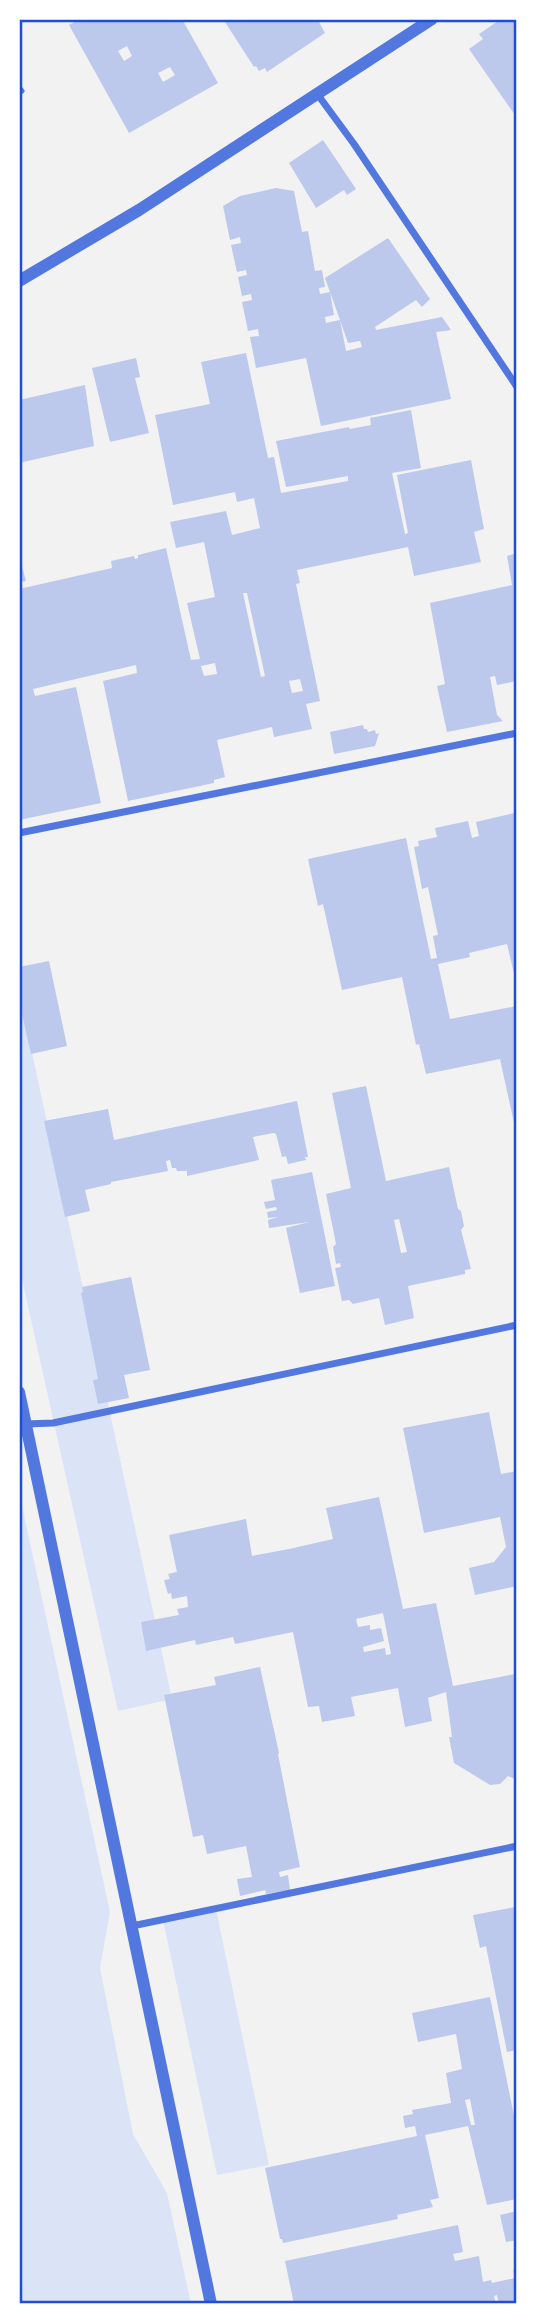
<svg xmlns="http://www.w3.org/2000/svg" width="536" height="2323" font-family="Raleway,sans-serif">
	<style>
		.green { fill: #dbe4f7 }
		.building { fill: #bdc9ec; fill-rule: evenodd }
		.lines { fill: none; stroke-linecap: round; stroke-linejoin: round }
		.service { stroke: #5277de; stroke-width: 5 }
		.minor { stroke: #5277de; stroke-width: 7 }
		.tertiary { stroke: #5277de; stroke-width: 12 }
		.neatline { fill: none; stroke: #1d4ed8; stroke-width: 2.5 }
	</style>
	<rect width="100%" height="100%" fill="#f2f2f2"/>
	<!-- green -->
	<g class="green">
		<path d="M19,993L172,1699L118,1711L19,1266Z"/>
		<path d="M19,1492L110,1912L100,1968L133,2134L167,2193L191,2304H19Z"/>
		<path d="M216,1909L269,2165L217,2175L163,1920Z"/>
	</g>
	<!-- building -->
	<g class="building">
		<path d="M80,19H182L218,83L129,133L69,25ZM127,46L132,56L124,61L118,51ZM170,67L175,75L163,82L158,73Z"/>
		<path d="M223,19H325L319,22L325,33L267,72L265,68L259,71L256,66L254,67Z"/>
		<path d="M501,19H517V118L469,49L483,39L479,34Z"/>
		<path d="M323,140L356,189L347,195L344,190L316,208L289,163Z"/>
		<path d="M276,188L294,191L302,232L308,231L315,271L322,270L325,287L319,288L320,294L330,292L325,278L388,238L430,299L422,307L416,300L375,327L376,330L442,317L451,330L436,332L451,399L321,426L306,358L256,368L250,337L259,336L258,329L248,331L242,302L252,300L251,294L242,296L238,277L247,275L246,270L237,272L231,245L241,243L240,237L230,240L223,206L240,196ZM330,292L340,320L326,323L325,317L334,315ZM340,320L348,343L360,341L362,347L346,351Z"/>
		<path d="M246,353L268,458L274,457L281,493L348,481V476L286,487L276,441L349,427L350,429L371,425L370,418L411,410L421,468L392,473L405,534L408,533L397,475L471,460L484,529L474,532L481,562L414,576L408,547L297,570L300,583L296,584L320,701L306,704L312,729L274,737L272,727L217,740L225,777L214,780V783L128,801L103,681L137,673L136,665L33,689L35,696L76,687L101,803L19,820V589L112,568L111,561L134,556L135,559L138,558V555L166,548L191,660L200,659L187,603L215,597L204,542L176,548L170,522L226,511L232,535L260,528L254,498L237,502L235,492L173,505L155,415L210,404L201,362ZM243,593H247L265,676L261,677ZM215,663L217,674L204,676L201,666ZM300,679L303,691L292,693L289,681Z"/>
		<path d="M136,358L140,377L135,378L149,433L110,442L92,368Z"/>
		<path d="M85,385L94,446L19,463V400Z"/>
		<path d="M517,553V681L497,685L495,676L490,677L497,715L503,721L447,732L437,686L445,684L430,603L512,585L507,556Z"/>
		<path d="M19,555L26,581L19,582Z"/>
		<path d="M363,725L364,729H367L368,732L375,730L376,734L379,733L375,746L334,754L330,732Z"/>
		<path d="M514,813L517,826V986L507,944L469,953L470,957L438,964L450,1019L517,1006L516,1132L500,1059L426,1074L419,1044L416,1045L402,977L342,990L323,904L318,906L308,859L406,838L431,959L437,958L433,936L438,935L428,887L422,889L414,847L419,846L418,841L437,837L435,828L468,821L472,838L479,836L476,822Z"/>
		<path d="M49,961L67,1046L31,1054L19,1001V967Z"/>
		<path d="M366,1086L386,1181L449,1167L458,1209L461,1211L464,1226L461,1230L471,1269L465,1270V1274L408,1286L414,1318L385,1325L379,1298L353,1304L349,1300L342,1301L335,1268L341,1267L340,1263L336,1264L333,1247L336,1244L326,1194L351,1188L332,1093ZM399,1219L407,1252L401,1253L394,1220Z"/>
		<path d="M297,1101L308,1157H305L306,1160L288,1164L286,1156L282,1157L276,1134L273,1133L253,1137L259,1160L187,1176V1171H177L176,1168H172L170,1160L166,1161L168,1171L111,1182V1184L85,1190L90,1211L65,1217L44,1121L108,1109L114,1140Z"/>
		<path d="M312,1172L335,1286L300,1293L286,1228L309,1222L269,1228L268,1220L278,1217L268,1218L267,1212L277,1210L276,1207L266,1209L264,1202L275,1200L271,1180Z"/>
		<path d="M131,1277L150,1370L124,1375L129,1398L98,1404L93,1380L98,1379L81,1293L83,1292L82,1287Z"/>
		<path d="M489,1412L501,1474L517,1471V1586L475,1595L469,1568L494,1562L506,1547L500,1517L424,1533L403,1428Z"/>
		<path d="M379,1497L403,1609L436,1603L453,1686L515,1674L517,1780L508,1776L500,1784L490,1785L454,1763L449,1737H452L446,1692L428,1698L432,1721L405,1727L398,1688L351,1697L355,1716L322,1722L319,1706L308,1707L293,1632L235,1644L233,1637L196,1645L195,1640L146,1651L141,1622L179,1615L177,1609L188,1607L187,1596L172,1599L171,1593L168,1594L164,1580L170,1579L168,1574L177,1572L169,1535L246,1519L252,1556L289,1549L333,1539L326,1508ZM383,1613L391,1654L386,1655L385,1648L364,1652L363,1647L384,1641L381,1628L370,1630V1625L358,1627L356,1619Z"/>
		<path d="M260,1667L279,1753L278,1754L300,1867L279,1872L280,1877L288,1875L290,1890L266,1894L265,1890L240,1896L237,1879L252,1877L246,1846L207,1854L203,1835L193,1837L164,1695L216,1685L214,1677Z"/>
		<path d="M515,1907L517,2050L507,2052L486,1946L480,1948L473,1915Z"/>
		<path d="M490,1997L514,2116H516L517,2122V2199L487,2205L468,2126L425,2135L439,2198L430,2200L433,2207L397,2215L398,2219L283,2243L282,2239H280L265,2168L417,2136L415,2126L405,2128L403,2116L413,2114L412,2110L451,2103L446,2073L462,2069L456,2034L418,2042L412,2013ZM470,2099L475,2125H471L465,2100Z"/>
		<path d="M517,2211V2240L506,2242L500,2215Z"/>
		<path d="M458,2225L463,2252L453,2254L455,2261L479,2256L483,2282L491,2280L492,2283L515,2278L513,2270L517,2269V2302L499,2304L497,2295L494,2296L496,2304H294L285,2261Z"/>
	</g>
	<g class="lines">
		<!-- service -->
		<path class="service" d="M19,87L22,91L19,93"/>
		<!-- minor -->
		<g class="minor">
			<path d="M318,95L354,144L517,387"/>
			<path d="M19,833L517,733"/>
			<path d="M26,1424L53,1423L517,1325"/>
			<path d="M132,1926L517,1846"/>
		</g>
		<!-- tertiary -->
		<g class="tertiary">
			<path d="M19,281L139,210L432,19"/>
			<path d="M19,1392L211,2304"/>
		</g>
	</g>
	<!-- border -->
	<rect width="536" height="2323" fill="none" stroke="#ffffff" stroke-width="42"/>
	<rect x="21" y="21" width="494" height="2281" class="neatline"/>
</svg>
